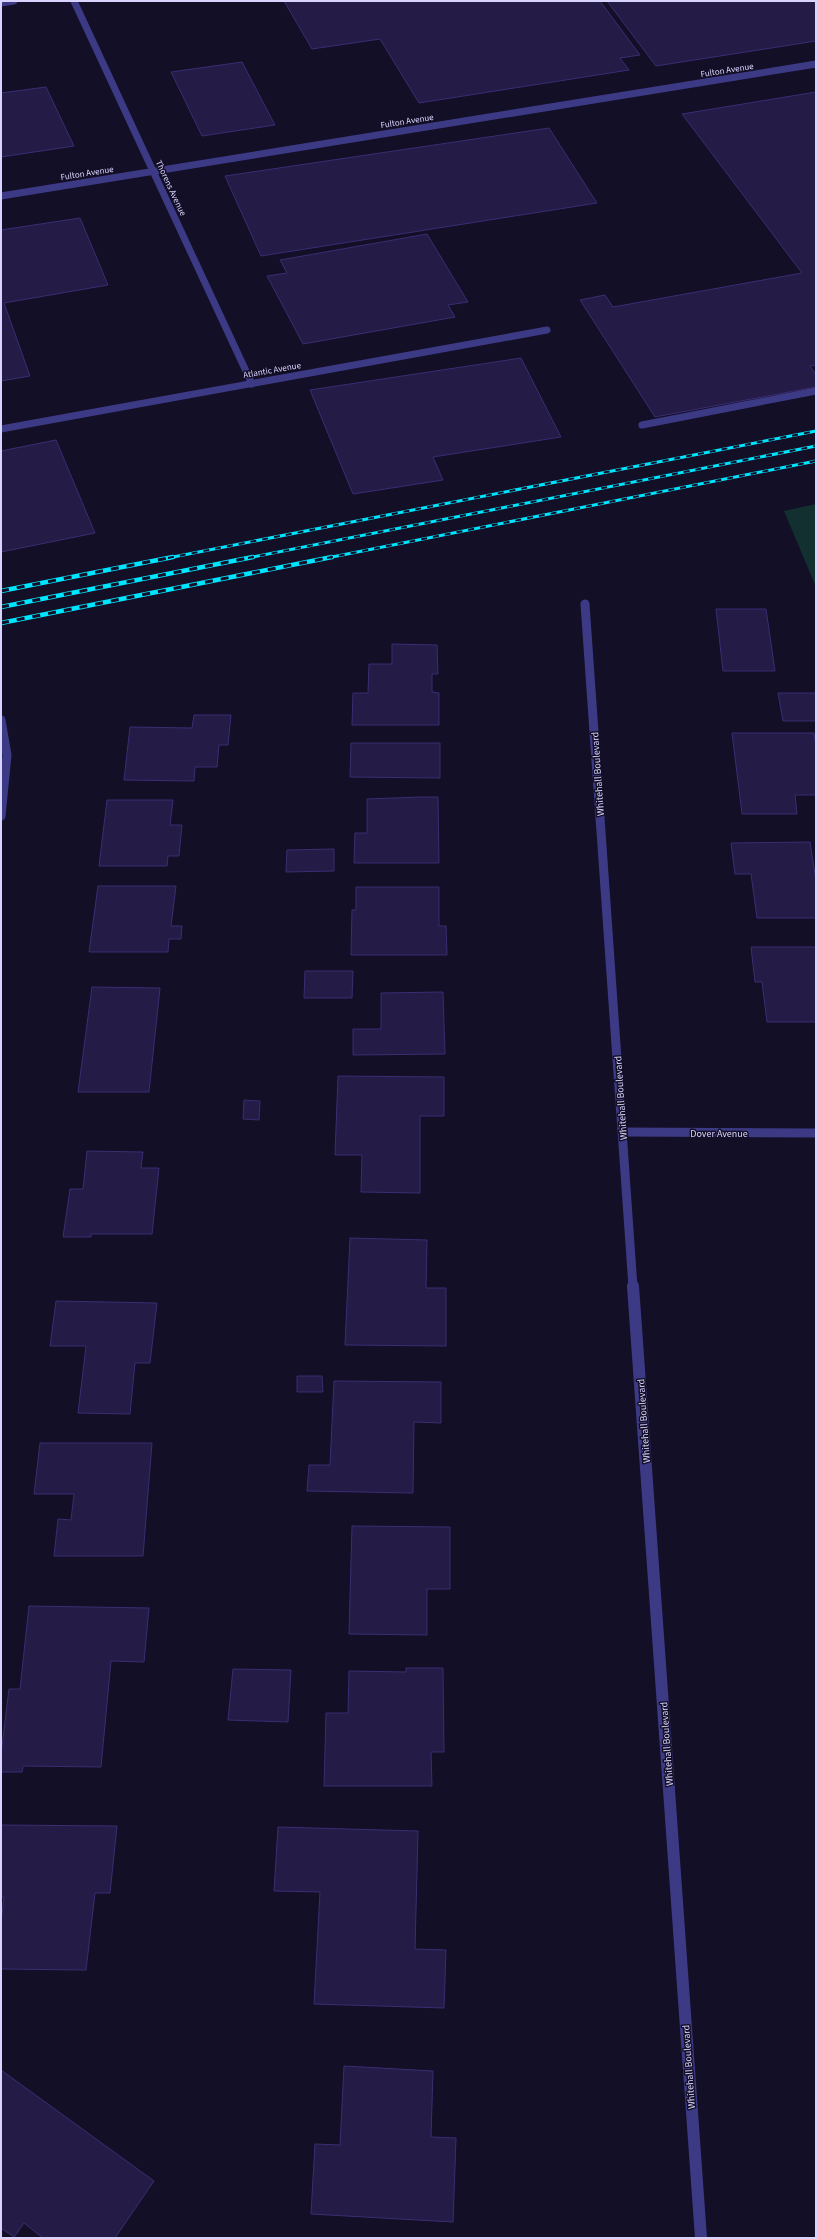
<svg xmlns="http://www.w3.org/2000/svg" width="817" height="2239" font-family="'Source Sans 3',sans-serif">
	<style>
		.green { fill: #12302f }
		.building { fill: #241b47; stroke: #3b2d73 }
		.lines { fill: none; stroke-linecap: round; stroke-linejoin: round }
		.lane { stroke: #3d3a85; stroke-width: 7 }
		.street-far2 { stroke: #3d3a85; stroke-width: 7 }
		.street-far1 { stroke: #3d3a85; stroke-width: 9 }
		.street { stroke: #3d3a85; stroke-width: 12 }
		.rail-far1-casing { stroke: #00e5ff; stroke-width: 3 }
		.rail-casing { stroke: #00e5ff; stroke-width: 4.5 }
		.rail-far1 { stroke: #130f26; stroke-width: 2; stroke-dasharray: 6; stroke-linecap: butt }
		.rail { stroke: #130f26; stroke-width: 3; stroke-dasharray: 8; stroke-linecap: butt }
		.labels { text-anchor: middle; stroke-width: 3; stroke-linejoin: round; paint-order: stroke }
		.far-street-label { font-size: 9px; fill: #d9d4ff; stroke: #130f26 }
		.street-label { font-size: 10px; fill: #d9d4ff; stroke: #130f26 }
	</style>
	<rect width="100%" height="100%" fill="#130f26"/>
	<!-- green -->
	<path class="green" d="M816,504V587L784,511Z"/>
	<!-- building -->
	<g class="building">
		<path d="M284,1H600L640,55L620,58L629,70L419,103L380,39L312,49Z"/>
		<path d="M607,1H816V41L656,66Z"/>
		<path d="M242,62L275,125L202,136L171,72Z"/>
		<path d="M46,87L74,146L1,157V93Z"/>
		<path d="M816,92V365L810,366L816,375V387L655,417L580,300L605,295L613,307L802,273L682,114Z"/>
		<path d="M549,128L597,203L261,256L225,176Z"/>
		<path d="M80,218L108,285L4,303L30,376L1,381V230Z"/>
		<path d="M427,234L468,302L448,305L455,317L303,344L267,276L287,273L280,260Z"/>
		<path d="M521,358L561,437L433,457L443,480L353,494L310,390Z"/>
		<path d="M56,440L95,533L1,552V451Z"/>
		<path d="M716,609H766L775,671H723Z"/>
		<path d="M392,644L437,645L438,674H432V692L439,693V725H352L353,693H368L369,664H392Z"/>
		<path d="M778,693H816V721H783Z"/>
		<path d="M194,715H231L228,745H219L217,767H195L194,781L124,780L130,727L192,728Z"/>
		<path d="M732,733H814L816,747V795H795L797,814H742Z"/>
		<path d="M351,743H440V778L350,777Z"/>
		<path d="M421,797H438L439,863H354L355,833H367V799Z"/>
		<path d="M107,800H173L170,825H182L179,856H168L167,866H99Z"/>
		<path d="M810,842L816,881V918H757L751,874H735L731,843Z"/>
		<path d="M334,849V871L286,872L287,850Z"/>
		<path d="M98,886H176L171,926H182L181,939H169L168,952H89Z"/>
		<path d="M356,887H439V926H446L447,955H351L352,910H356Z"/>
		<path d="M751,947H816V1022H767L762,982H755Z"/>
		<path d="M305,971H353L352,998H304Z"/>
		<path d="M92,987L160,988L149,1092H78Z"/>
		<path d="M443,992L445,1054L353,1055V1029H381V993Z"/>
		<path d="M338,1076L444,1077V1116H420V1193L361,1192L362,1155H335Z"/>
		<path d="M244,1100L260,1101L259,1120L243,1119Z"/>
		<path d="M87,1151L143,1152L141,1168H159L152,1234H91V1237H63L70,1189H83Z"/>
		<path d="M350,1238L427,1240L426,1288H446V1346L345,1345Z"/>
		<path d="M56,1301L157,1303L150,1363H135L130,1414L78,1413L86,1346H50Z"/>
		<path d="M297,1376H322L323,1392H297Z"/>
		<path d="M334,1381L441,1382V1423L414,1422L413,1493L307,1491L309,1465H330Z"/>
		<path d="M40,1443H152L143,1556H54L58,1519L71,1520L74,1494H34Z"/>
		<path d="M352,1526L450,1527V1589H427V1635L349,1634Z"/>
		<path d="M29,1606L149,1608L144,1662L111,1661L101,1767L23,1766L22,1772H1V1754L9,1689H20Z"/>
		<path d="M406,1668H443L444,1752H431L432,1786H324L326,1713H348L349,1671L406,1672Z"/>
		<path d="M233,1669L291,1670L288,1722L228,1720Z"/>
		<path d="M1,1825L117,1826L110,1893H95L86,1970L1,1969V1922L4,1897H1Z"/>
		<path d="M278,1827L418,1831L415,1949L446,1950L444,2008L314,2004L320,1892L274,1891Z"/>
		<path d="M344,2066L433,2071L431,2137L456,2138L453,2222L311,2214L315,2144L340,2145Z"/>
		<path d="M1,2070L154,2181L115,2238H43L24,2223L14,2237L1,2228Z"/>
	</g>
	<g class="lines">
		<!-- lane -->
		<path class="lane" d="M642,425L816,391"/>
		<!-- street-far2 -->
		<g class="street-far2">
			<path d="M74,1L252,384"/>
			<path d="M1,3L14,1"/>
			<path d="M1,196L816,64"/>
			<path d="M1,429L547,330"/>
		</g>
		<!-- street-far1 -->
		<g class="street-far1">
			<path d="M585,604L633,1287"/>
			<path d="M1,720L7,755L1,816"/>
			<path d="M623,1132L816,1133"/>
		</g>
		<!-- street -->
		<path class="street" d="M633,1286L701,2238"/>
		<!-- rail-far1 casing -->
		<g class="rail-far1-casing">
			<g id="rail-far1">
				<path d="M168,558L816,431"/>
				<path d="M248,558L816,446"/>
				<path d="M327,558L816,461"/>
			</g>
		</g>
		<!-- rail casing -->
		<g class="rail-casing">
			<g id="rail">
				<path d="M1,591L173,557"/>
				<path d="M1,607L253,557"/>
				<path d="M1,623L332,557"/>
			</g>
		</g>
		<!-- rail-far1 -->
		<use href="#rail-far1" class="rail-far1"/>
		<!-- rail -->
		<use href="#rail" class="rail"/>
	</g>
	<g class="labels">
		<!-- far-street labels -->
		<g class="far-street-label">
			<text transform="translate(727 70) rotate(-9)" y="3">Fulton Avenue</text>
			<text transform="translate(407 121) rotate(-9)" y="3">Fulton Avenue</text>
			<text transform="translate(87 173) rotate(-9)" y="3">Fulton Avenue</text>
			<text transform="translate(171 188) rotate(65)" y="3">Thorens Avenue</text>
			<text transform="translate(272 370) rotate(-10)" y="3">Atlantic Avenue</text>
		</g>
		<!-- street labels -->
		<g class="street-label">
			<text transform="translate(597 774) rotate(-94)" y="4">Whitehall Boulevard</text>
			<text transform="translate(620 1098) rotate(-94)" y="4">Whitehall Boulevard</text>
			<text x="719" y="1137">Dover Avenue</text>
			<text transform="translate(643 1421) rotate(-94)" y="4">Whitehall Boulevard</text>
			<text transform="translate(666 1744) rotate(-94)" y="4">Whitehall Boulevard</text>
			<text transform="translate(688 2067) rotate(-94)" y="4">Whitehall Boulevard</text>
		</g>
	</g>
	<!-- border -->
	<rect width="817" height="2239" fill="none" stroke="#d9d4ff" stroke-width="4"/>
</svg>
